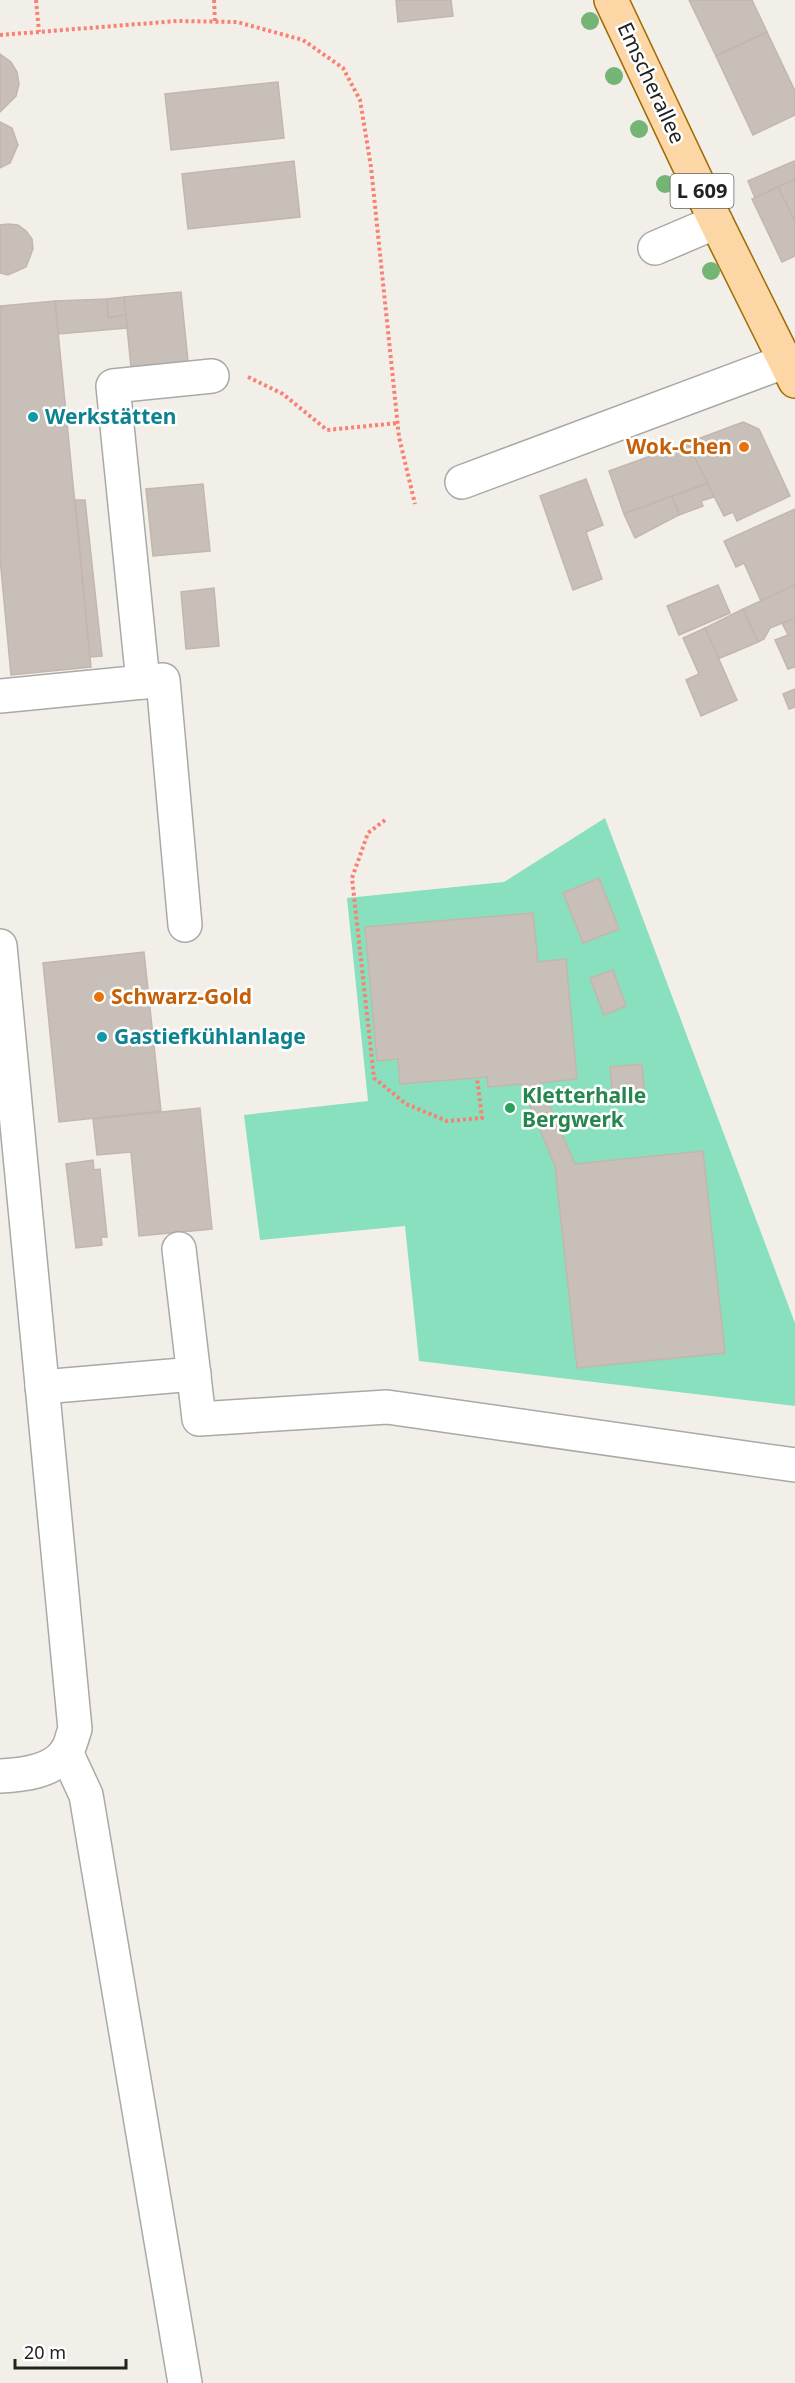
<svg xmlns="http://www.w3.org/2000/svg" width="795" height="2383" font-family="'Noto Sans',sans-serif">
	<style>
		.pitch { fill: #88e0be }
		.building { fill: #c7bfb8; stroke: #c4b6ab; stroke-width: 1.5 }
		.lines { fill: none; stroke-linecap: round; stroke-linejoin: round }
		.minor-casing { stroke: #a9a9a9; stroke-width: 36 }
		.major-casing { stroke: #a06b00; stroke-width: 36 }
		.path { stroke: #fa8072; stroke-width: 4; stroke-dasharray: 3 3; stroke-linecap: butt }
		.minor { stroke: #fff; stroke-width: 33 }
		.major { stroke: #fcd6a4; stroke-width: 33 }
		.tree { fill: #74b475 }
		.culture-dot { fill: #0f9aa8; stroke: #fff; stroke-width: 2 }
		.food-dot { fill: #e8710a; stroke: #fff; stroke-width: 2 }
		.leisure-dot { fill: #2e9e5b; stroke: #fff; stroke-width: 2 }
		.labels { text-anchor: middle; stroke-width: 5; stroke-linejoin: round; paint-order: stroke }
		.shield { fill: #fff; stroke: #646464; stroke-width: 1.5 }
		.shield-label { font-size: 20px; font-weight: bold; fill: #222 }
		.street-label { font-size: 21px; fill: #222; stroke: #fff }
		.culture-label { font-size: 21px; font-weight: bold; fill: #0d838f; stroke: #fff; text-anchor: start }
		.food-label { font-size: 21px; font-weight: bold; fill: #c56008; stroke: #fff; text-anchor: end }
		.leisure-label { font-size: 21px; font-weight: bold; fill: #27864d; stroke: #fff; text-anchor: start }
	</style>
	<rect width="100%" height="100%" fill="#f2efe9"/>
	<!-- pitch -->
	<path class="pitch" d="M605,818L795,1323V1406L419,1361L405,1226L260,1240L244,1115L368,1101L347,898L504,882Z"/>
	<!-- building -->
	<g class="building">
		<path d="M396,0H451L453,16L398,22Z"/>
		<path d="M689,0H752L767,32L716,56Z"/>
		<path d="M767,32L795,91V115L753,135L716,56Z"/>
		<path d="M0,54L11,62L17,72L19,84L16,96L0,112Z"/>
		<path d="M278,82L284,138L171,150L165,94Z"/>
		<path d="M0,122L12,128L18,145L10,163L0,168Z"/>
		<path d="M294,161L300,217L188,229L182,174Z"/>
		<path d="M794,161L795,179L755,198L748,181Z"/>
		<path d="M795,179V222L778,187Z"/>
		<path d="M778,187L795,222V256L782,262L752,199Z"/>
		<path d="M8,224L18,225L26,231L32,239L33,249L26,267L8,275L0,273V225Z"/>
		<path d="M181,292L188,361L131,367L124,297Z"/>
		<path d="M124,297L126,315L108,318L107,299Z"/>
		<path d="M107,299L108,318L126,315L127,328L58,334L55,301Z"/>
		<path d="M55,301L91,667L11,675L0,558V306Z"/>
		<path d="M743,422L759,429L790,496L737,521L733,512L724,516L687,443Z"/>
		<path d="M687,443L708,483L624,514L609,471Z"/>
		<path d="M586,479L603,525L586,532L602,579L573,590L540,496Z"/>
		<path d="M708,483L714,497L701,501L703,506L679,515L672,496Z"/>
		<path d="M203,484L210,551L153,556L146,489Z"/>
		<path d="M672,496L679,515L635,538L624,514Z"/>
		<path d="M75,500H85L102,656L90,657Z"/>
		<path d="M795,509V585L761,601L744,563L736,567L724,541Z"/>
		<path d="M718,585L730,613L679,635L667,606Z"/>
		<path d="M795,585V618L770,628L764,639L758,642L743,609Z"/>
		<path d="M214,588L219,646L186,649L181,592Z"/>
		<path d="M743,609L758,642L718,659L705,628Z"/>
		<path d="M795,618V667L788,669L775,640L788,635L782,623Z"/>
		<path d="M705,628L737,700L701,716L686,680L699,674L683,638Z"/>
		<path d="M795,689V707L789,709L783,694Z"/>
		<path d="M599,878L619,929L583,943L563,893Z"/>
		<path d="M533,913L538,962L566,959L577,1079L540,1083L575,1164L703,1151L725,1353L577,1368L555,1166L521,1084L488,1087L487,1077L400,1084L398,1059L377,1061L365,927Z"/>
		<path d="M144,952L161,1111L59,1122L43,963Z"/>
		<path d="M613,970L626,1006L604,1015L590,978Z"/>
		<path d="M642,1064L645,1099L613,1102L610,1067Z"/>
		<path d="M200,1108L212,1229L139,1236L131,1152L97,1155L93,1119Z"/>
		<path d="M93,1160L94,1170L100,1169L107,1237H101L102,1245L76,1248L66,1164Z"/>
	</g>
	<g class="lines">
		<!-- minor casing -->
		<g class="minor-casing">
			<g id="minor">
				<path d="M655,248L716,222"/>
				<path d="M462,482L786,361"/>
				<path d="M143,682L163,680L185,925"/>
				<path d="M0,696L143,682L113,386L212,376"/>
				<path d="M0,946L75,1729C72,1736 71,1746 66,1752C53,1772 22,1775 0,1776"/>
				<path d="M179,1249L199,1419L387,1407L795,1465"/>
				<path d="M42,1387L194,1374"/>
				<path d="M66,1752L86,1795L185,2383"/>
			</g>
		</g>
		<!-- major casing -->
		<g class="major-casing">
			<path id="major" d="M611,0L716,222L795,381"/>
		</g>
		<!-- path -->
		<g class="path">
			<path d="M36,0L39,32"/>
			<path d="M214,0L215,22"/>
			<path d="M0,35L177,21L237,22L303,40L343,68L360,100L371,167L399,437L415,504"/>
			<path d="M248,377L283,394L327,430L398,423"/>
			<path d="M385,820L368,833L352,878L374,1078L406,1104L447,1121L482,1118L477,1078"/>
		</g>
		<!-- minor -->
		<use href="#minor" class="minor"/>
		<!-- major -->
		<use href="#major" class="major"/>
	</g>
	<!-- trees -->
	<g class="tree">
		<circle cx="590" cy="21" r="9"/>
		<circle cx="614" cy="76" r="9"/>
		<circle cx="639" cy="129" r="9"/>
		<circle cx="665" cy="184" r="9"/>
		<circle cx="711" cy="271" r="9"/>
	</g>
	<!-- markers -->
	<g class="culture-dot">
		<circle cx="33" cy="417" r="6"/>
		<circle cx="102" cy="1037" r="6"/>
	</g>
	<g class="food-dot">
		<circle cx="744" cy="447" r="6"/>
		<circle cx="99" cy="997" r="6"/>
	</g>
	<circle class="leisure-dot" cx="510" cy="1108" r="6"/>
	<g class="labels">
		<!-- shield labels -->
		<rect class="shield" x="670.5" y="174" width="63" height="34" rx="4.5"/>
		<g class="shield-label">
			<text x="702" y="198">L 609</text>
		</g>
		<!-- street labels -->
		<g class="street-label">
			<text transform="translate(651 83) rotate(65)" y="7">Emscherallee</text>
		</g>
		<!-- culture labels -->
		<g class="culture-label">
			<text x="45" y="424">Werkstätten</text>
			<text x="114" y="1044">Gastiefkühlanlage</text>
		</g>
		<!-- food labels -->
		<g class="food-label">
			<text x="732" y="454">Wok-Chen</text>
			<text x="111" y="1004" text-anchor="start">Schwarz-Gold</text>
		</g>
		<!-- leisure labels -->
		<g class="leisure-label">
			<text x="522" y="1103">Kletterhalle<tspan x="522" dy="24">Bergwerk</tspan></text>
		</g>
	</g>
	<!-- scale -->
	<path d="M15 2359v9h111v-9" fill="none" stroke="#222222" stroke-width="3"/>
	<text x="24" y="2359" font-size="18" fill="#222222" stroke="#ffffff" stroke-width="4.5" paint-order="stroke">20 m</text>
</svg>
